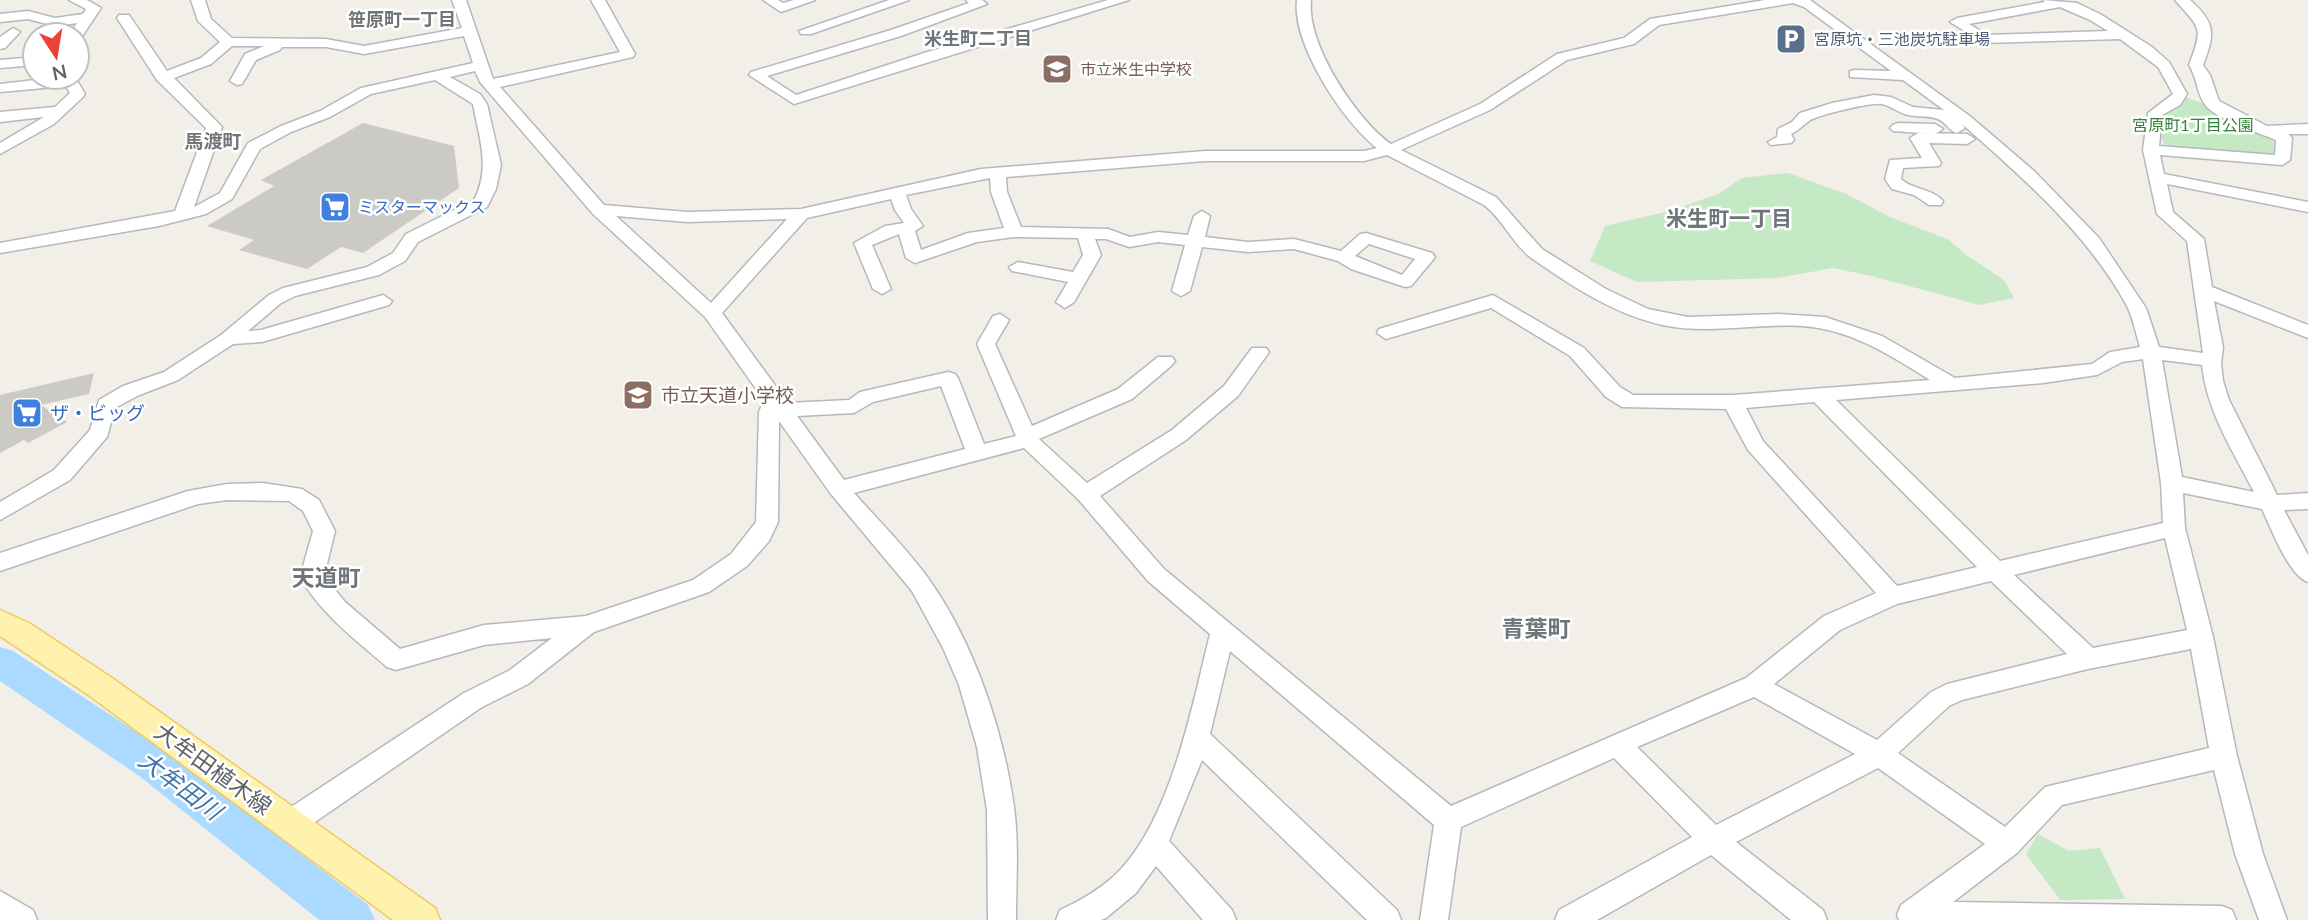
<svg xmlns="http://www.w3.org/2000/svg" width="2308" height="920" font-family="Lato,'Noto Sans JP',sans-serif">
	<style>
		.green { fill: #c5e8c5 }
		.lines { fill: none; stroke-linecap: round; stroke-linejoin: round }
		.river { fill: #aadaff; fill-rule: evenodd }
		.building { fill: #cccac5 }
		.minor-casing { stroke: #b5b8bc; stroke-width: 3 }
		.major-casing { stroke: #f2c960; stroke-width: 3 }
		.minor { fill: #fff; fill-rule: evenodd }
		.major { fill: #fff2af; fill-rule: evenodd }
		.labels { text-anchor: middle; stroke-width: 5; stroke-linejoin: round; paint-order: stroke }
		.far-service-label { font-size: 16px; fill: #4e5e75; stroke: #fff; text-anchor: start }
		.far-education-label { font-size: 16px; fill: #785e54; stroke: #fff; text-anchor: start }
		.far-park-label { font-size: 16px; fill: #348238; stroke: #fff }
		.far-shop-label { font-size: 16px; fill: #366cbe; stroke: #fff; text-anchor: start }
		.far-neighbourhood-label { font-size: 18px; font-weight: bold; fill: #70757a; stroke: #fff }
		.far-quarter-label { font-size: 19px; font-weight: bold; fill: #70757a; stroke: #fff }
		.education-label { font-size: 19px; fill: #785e54; stroke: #fff; text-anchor: start }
		.shop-label { font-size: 19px; fill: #366cbe; stroke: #fff; text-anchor: start }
		.neighbourhood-label { font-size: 21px; font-weight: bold; fill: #70757a; stroke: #fff }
		.quarter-label { font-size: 23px; font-weight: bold; fill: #70757a; stroke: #fff }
		.near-street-label { font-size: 23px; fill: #5f6368; stroke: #fff }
		.near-water-label { font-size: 24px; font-style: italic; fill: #4174aa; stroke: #fff }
	</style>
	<rect width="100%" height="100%" fill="#f1efe8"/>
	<!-- green -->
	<g class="green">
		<path d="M2186,97C2206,105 2270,127 2276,147L2272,155L2165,146L2161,137L2163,113Z"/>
		<path d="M1788,173L1846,194L1890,217L1949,240L1965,254L2004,280L2014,298L1979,305L1872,276L1833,268L1778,278L1637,282L1590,261L1605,226L1669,211L1718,194L1742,178Z"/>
		<path d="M2038,834L2069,851L2100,848L2125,899L2060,900L2026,854Z"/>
	</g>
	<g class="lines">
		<!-- river -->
		<path class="river" d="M0,647L13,651L170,754L368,905L375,920H319L142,778L0,681Z"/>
	</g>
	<!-- building -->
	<g class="building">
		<path d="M363,123L454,146L459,188L363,253L341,247L307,269L239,250L254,240L207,226L274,186L261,180Z"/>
		<path d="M94,373L89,394L41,405L67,422L28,443L24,440L0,453V395Z"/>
	</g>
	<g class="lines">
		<!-- minor casing -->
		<g class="minor-casing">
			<g id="minor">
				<path d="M69,0H87L101,8L81,38L69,35L77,23L55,26L28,19L0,22V14L28,11L55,18L83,14L86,9Z"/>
				<path d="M191,0H205L211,19L232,38L326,39L364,46L462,28L452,0H466L493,79L620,52L591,0H605L635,54L633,57L500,87L604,205L687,212L801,209L981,169L1205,151H1364L1377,148C1343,122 1292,44 1297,0H1311C1306,44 1356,119 1391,144L1480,104L1557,54L1624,38L1650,19L1765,0H1810L1971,117L2034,171L2099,238L2146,308L2159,347L2203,353L2187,241L2157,214L2143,150L2148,113L2173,94L2158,67L2120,39L1984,43L1950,22L1957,18L2045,2L2043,0L2077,3L2100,14L2152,47L2169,62L2187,94L2180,105L2162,115L2159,146L2275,155L2276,140C2257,132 2220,121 2206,106C2197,96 2197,77 2189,65C2204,26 2200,29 2175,0H2190C2216,23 2215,34 2203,65L2210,75L2219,101L2267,126L2308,124V134H2288L2292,138L2290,160L2282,165L2160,155L2164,174L2308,202V212L2167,184L2173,212L2204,239L2212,287L2308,325V338L2214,301L2223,347L2221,363L2223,381L2229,400L2277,495L2308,493V509L2284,510L2308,555V582C2289,576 2271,528 2262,509L2183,493L2185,528L2213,637L2237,756L2263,854L2287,920H2259L2235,854L2214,770L2062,805L2017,853L1953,902L2222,906L2232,910L2236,920H1899L1897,915L1901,905L1985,844L1878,768L1736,842L1823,910L1827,920H1791L1711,855L1597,920H1555L1559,910L1692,837L1614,758L1461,827L1448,920H1420L1434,825L1230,651L1210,734L1397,910L1401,920H1367L1202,760L1169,841L1232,910L1236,920H1203L1156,866L1136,893L1106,918L1101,920H1056L1060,910C1080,901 1097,891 1114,876C1170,824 1192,707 1210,634L1148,581L1078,499L1024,448L854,493C879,521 906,548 928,578C974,643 1003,729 1014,807C1019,844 1016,883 1016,920H988L987,810L977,747L959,685L943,648L912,591L831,494L779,421L778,522L769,541L747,566L709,592L594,632L528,684L482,707L299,833L289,836L279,833L275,824L279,815L464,693L510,670L552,638L484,645L396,670L387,667C356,640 321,614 300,577L313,531L303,511L289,501L227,500L198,504L0,571V553L188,491L227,484L263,483L302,489L319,500L335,531L324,576L345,602L400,649L484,625L586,616L693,580L731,554L756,522L759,412L764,400L705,317L593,214L480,82L475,71L450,77L480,94L487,104L501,165L496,189L487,207L418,242L405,261L379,275L295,296L281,303L248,331L261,330L383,295L392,301L389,305L262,342L233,344L178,380L137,396L115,408L107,437L70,480L0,520V502L54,470L90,430L99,400L123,386L164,372L221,335L269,295L283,288L367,267L393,253L406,234L474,200C491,168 479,138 473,104L435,80L371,94L330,117L291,132L260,149L232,199L206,214L159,226L0,253V243L175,211L206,128L157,80L117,18L119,15H129L167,71L201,58L220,42L198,21ZM1793,3L1804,7L1891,71L1855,70L1850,71V77L1903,80L1944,110L1913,107L1891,97L1874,95L1832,103L1800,113L1792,122L1778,129L1777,137L1768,142L1771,145L1791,143L1794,140L1791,134C1799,130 1802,126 1809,121C1817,115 1872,102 1882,104C1891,106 1899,113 1908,115C1917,117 1932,115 1940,120C1947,124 1948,130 1957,133L1965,128L1962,124C2023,178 2088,234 2127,306C2133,318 2136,334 2140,347L2110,352L2092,364L1955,378L1882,336L1825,317L1779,314L1688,317L1648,309L1606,289L1542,249L1496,197L1401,150L1490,110L1567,60L1634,44L1659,25ZM2060,7L2090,20L2108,31L1987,35L1969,24ZM464,36L473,63L361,88L320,111L281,126L248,143L220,193L194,207L222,127L174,78L211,64L232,46H264L245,54L230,81L237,85L242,84L256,60L280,50L282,47H326L364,54ZM1387,155L1484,205C1503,219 1511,242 1530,257C1570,285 1615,315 1663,325C1709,335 1756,323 1802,326C1850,329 1890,355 1930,380L1733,395H1633L1620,387L1584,348L1493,295L1379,329L1377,333L1386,339L1491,308L1570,356L1606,397L1622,407L1726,409L1748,450L1876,593L1824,616L1746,678L1451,806L1164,569L1100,496L1186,440L1238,396L1269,352L1266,348H1252L1224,386L1172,430L1087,483L1039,439L1132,399L1172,365L1175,361L1172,357H1158L1118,389L1032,426L995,344L1009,320L1000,314L993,316L977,344L1016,436L984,444L958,378L955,374L948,372L860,392L849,400L788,403L722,313L807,218L891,199L895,210L904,223L885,226L854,243L873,289L882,294L891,289L872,245L899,234L906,258L915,263L977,242L1014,237L1078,238L1083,255L1073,272L1018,262L1009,267L1012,271L1068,282L1056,302L1065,308L1074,302L1101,255L1095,239H1106L1129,247L1158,242L1185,245L1172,291L1181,296L1190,291L1202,247L1248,252L1294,249L1338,261L1351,269L1405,287L1411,286L1432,261L1435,257L1432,253L1366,233L1360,234L1341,251L1294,239L1248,242L1205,237L1210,216L1202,211L1194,216L1188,235L1158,232L1130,237L1108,229L1021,227L1007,192L1006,177L1205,161H1364ZM990,178L991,192L1004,228L968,233L921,250L915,231L923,226L911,209L906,195ZM616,216L687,222L787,219L711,303ZM1369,244L1415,259L1402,275L1355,256ZM2143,359L2161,483L2163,523L2000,561L1836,400L2043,383L2097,375L2122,362ZM2162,360L2202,365C2207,412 2233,451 2254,492L2182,477ZM941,386L965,449L844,480L797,416L854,413L873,402ZM1814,402L1977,567L1897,586L1763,441L1746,408ZM2165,538L2187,630L2093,648L2014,575ZM1991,581L2067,654L1947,684L1931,692L1877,740L1774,684L1840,630L1897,604ZM2191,649L2209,748L2045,787L2005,827L1898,753L1949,706L1962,700L2088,669ZM1754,697L1855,754L1716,825L1637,747Z"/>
				<path d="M763,0H778L783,3L794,0H815L781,12Z"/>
				<path d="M889,0H909L811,34H801L799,31Z"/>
				<path d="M966,0H982L987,4L901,36L767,76L796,95L924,53L1108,0H1129L794,104L749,75L751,72L891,30L969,3Z"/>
				<path d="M13,28L20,32L5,48L0,49V37Z"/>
				<path d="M35,57V65L0,68V60Z"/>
				<path d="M61,77H75L85,94L83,97L54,124L0,154V143L44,117L0,122V112L55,107L70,93L66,86L0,92V84Z"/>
				<path d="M1898,123L1935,124L1943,129L1935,134L1893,131L1890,128L1893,125Z"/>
				<path d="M1918,133L1967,134L1975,139L1967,144L1929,143L1941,163L1939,166L1903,168L1901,179C1912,190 1932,188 1943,201L1941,205H1929L1914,195L1892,189L1885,179L1890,160L1922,158L1910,138Z"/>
				<path d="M0,891L33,910L37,920H0Z"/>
			</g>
		</g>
		<!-- major casing -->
		<g class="major-casing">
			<path id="major" d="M0,610L29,623L112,678L435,908L440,920H393L90,696L0,636Z"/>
		</g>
		<!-- minor -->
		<use href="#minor" class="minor"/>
		<!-- major -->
		<use href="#major" class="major"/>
	</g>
	<!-- icons -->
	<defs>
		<g id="parking-square" transform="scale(1.575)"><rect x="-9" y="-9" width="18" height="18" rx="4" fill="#5c6f8a" stroke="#fff"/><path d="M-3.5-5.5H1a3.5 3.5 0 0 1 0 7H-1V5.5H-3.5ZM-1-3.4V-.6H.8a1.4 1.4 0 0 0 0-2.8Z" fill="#fff"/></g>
		<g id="school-square" transform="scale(1.575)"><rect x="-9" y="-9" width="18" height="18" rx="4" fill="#8d6e63" stroke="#fff"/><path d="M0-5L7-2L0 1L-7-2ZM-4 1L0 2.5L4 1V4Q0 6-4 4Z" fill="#fff"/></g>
		<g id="supermarket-square" transform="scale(1.575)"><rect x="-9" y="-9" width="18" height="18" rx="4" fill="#3f7fe0" stroke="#fff"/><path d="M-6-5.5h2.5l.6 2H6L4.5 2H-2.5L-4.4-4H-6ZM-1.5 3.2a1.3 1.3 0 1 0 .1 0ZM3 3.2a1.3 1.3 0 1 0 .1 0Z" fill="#fff"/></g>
	</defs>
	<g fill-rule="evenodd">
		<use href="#parking-square" x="1791" y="39"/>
		<use href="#school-square" x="1057" y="69"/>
		<use href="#supermarket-square" x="335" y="207"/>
		<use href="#school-square" x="638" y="395"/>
		<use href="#supermarket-square" x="27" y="413"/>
	</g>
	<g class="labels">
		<!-- far-service labels -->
		<g class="far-service-label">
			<text x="1814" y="45">宮原坑・三池炭坑駐車場</text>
		</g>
		<!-- far-education labels -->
		<g class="far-education-label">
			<text x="1080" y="75">市立米生中学校</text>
		</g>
		<!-- far-park labels -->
		<g class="far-park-label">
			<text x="2193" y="131">宮原町1丁目公園</text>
		</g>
		<!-- far-shop labels -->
		<g class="far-shop-label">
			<text x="358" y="213">ミスターマックス</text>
		</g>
		<!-- far-neighbourhood labels -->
		<g class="far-neighbourhood-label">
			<text x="402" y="26">笹原町一丁目</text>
			<text x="978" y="45">米生町二丁目</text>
		</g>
		<!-- far-quarter labels -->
		<g class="far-quarter-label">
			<text x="213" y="148">馬渡町</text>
		</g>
		<!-- education labels -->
		<g class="education-label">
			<text x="661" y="402">市立天道小学校</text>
		</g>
		<!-- shop labels -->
		<g class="shop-label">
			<text x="50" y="420">ザ・ビッグ</text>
		</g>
		<!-- neighbourhood labels -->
		<g class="neighbourhood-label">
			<text x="1729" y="226">米生町一丁目</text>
		</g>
		<!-- quarter labels -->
		<g class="quarter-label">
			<text x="326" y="586">天道町</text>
			<text x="1536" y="637">青葉町</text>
		</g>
		<!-- near-street labels -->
		<g class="near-street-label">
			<text transform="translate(213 769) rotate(36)" y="8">大牟田植木線</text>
		</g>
		<!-- near-water labels -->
		<g class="near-water-label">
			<text transform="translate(180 786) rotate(37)" y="8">大牟田川</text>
		</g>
	</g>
	<!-- north arrow -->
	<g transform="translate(56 56) rotate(168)"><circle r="33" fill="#ffffff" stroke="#bfc1c3" stroke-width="2"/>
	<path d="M0-5L12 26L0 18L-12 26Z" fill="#ea4335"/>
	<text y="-10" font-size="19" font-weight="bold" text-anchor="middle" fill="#5f6368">N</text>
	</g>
</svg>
